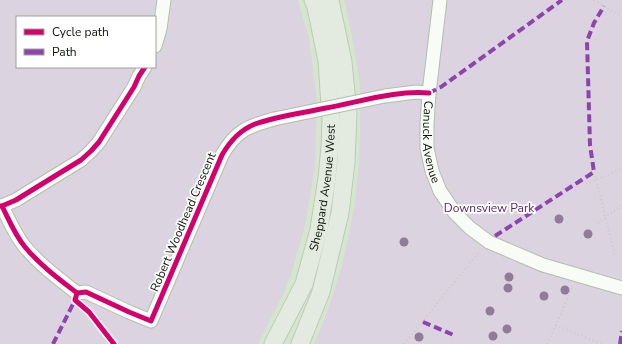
<svg xmlns="http://www.w3.org/2000/svg" width="622" height="344" font-family="'Nunito Sans',sans-serif">
	<style>
		.green { fill: #dcd3e0; fill-rule: evenodd }
		.lines { fill: none; stroke-linecap: round; stroke-linejoin: round }
		.minor-casing { stroke: #b1bfaa; stroke-width: 15 }
		.major-casing { stroke: #bfc8bb; stroke-width: 19 }
		.path { stroke: #c6ccc4; stroke-width: 2; stroke-dasharray: 1 3; stroke-linecap: butt }
		.minor { stroke: #f9fbf7; stroke-width: 13 }
		.major { stroke: #e3ebe0; stroke-width: 17 }
		.minor-bridge-casing { stroke: #b1bfaa; stroke-width: 15; stroke-linecap: butt }
		.minor-bridge { stroke: #f9fbf7; stroke-width: 13 }
		.quiet { stroke: #8e44ad; stroke-width: 4; stroke-dasharray: 8 4; stroke-linecap: butt }
		.cycleway-casing { stroke: #fff; stroke-width: 8 }
		.cycleway { stroke: #d6006c; stroke-width: 5 }
		.tree { fill: #907c96 }
		.labels { text-anchor: middle; stroke-width: 3.5; stroke-linejoin: round; paint-order: stroke }
		.street-label { font-size: 12px; fill: #0b1606; stroke: #fff }
		.park-label { font-size: 12px; fill: #582569; stroke: #fff }
	</style>
	<rect width="100%" height="100%" fill="#d4e7cc"/>
	<!-- green -->
	<g class="green">
		<path d="M0,0H298L309,38L317,100L315,166L306,222L292,272L283,295L258,344H0ZM17,17H155V67H17Z"/>
		<path d="M344,0H622V344H314C345,274 361,197 360,120C360,110 361,100 360,90C357,59 351,29 344,0Z"/>
	</g>
	<g class="lines">
		<!-- minor casing -->
		<g class="minor-casing">
			<g id="minor">
				<path id="s1" d="M440,0L429,93L427,124V148L432,171L440,191L455,213L470,228L489,242L543,265L622,288"/>
				<path d="M155,46L160,29L164,0"/>
				<path d="M385,96L416,92L429,93"/>
				<path d="M0,206H2L16,200L37,187L81,160L91,151L99,142L134,87L139,76L145,67"/>
				<path d="M2,206C9,220 15,235 25,247C40,265 59,279 77,293L86,292L129,312L151,321L222,155C236,130 249,126 274,119"/>
			</g>
		</g>
		<!-- major casing -->
		<g class="major-casing">
			<g id="major">
				<path id="s2" d="M273,344L304,284L319,229L327,178L330,147L331,120L327,61L316,7L313,0"/>
				<path d="M300,344L321,292L340,213L346,162L348,113L343,62L330,0"/>
			</g>
		</g>
		<!-- path -->
		<g class="path">
			<path d="M594,0L622,17"/>
			<path d="M594,172L615,256"/>
			<path d="M586,184L622,169"/>
			<path d="M598,223L622,205"/>
			<path d="M572,288L556,325L601,344"/>
			<path d="M404,344L480,251"/>
			<path d="M547,344L556,325"/>
		</g>
		<!-- minor -->
		<use href="#minor" class="minor"/>
		<!-- major -->
		<use href="#major" class="major"/>
		<!-- minor-bridge casing -->
		<g class="minor-bridge-casing">
			<path id="minor-bridge" d="M274,119L385,96"/>
		</g>
		<!-- minor-bridge -->
		<use href="#minor-bridge" class="minor-bridge"/>
		<!-- quiet -->
		<g class="quiet">
			<path d="M429,93L441,87L562,0"/>
			<path d="M495,236L594,172L590,145L587,41L594,23L604,6"/>
			<path d="M423,322L456,336"/>
			<path d="M53,344L75,300"/>
			<path d="M620,344L622,331"/>
		</g>
		<!-- cycleway casing -->
		<g class="cycleway-casing">
			<g id="cycleway">
				<path d="M0,206H2L16,200L37,187L81,160L91,151L99,142L134,87L139,76L145,67"/>
				<path d="M2,206C9,220 15,235 25,247C40,265 59,279 77,293L86,292L129,312L151,321L222,155C230,141 240,130 255,124C278,116 303,113 326,108C359,102 396,90 429,93"/>
				<path d="M77,293L75,300L89,312L114,344"/>
			</g>
		</g>
		<!-- cycleway -->
		<use href="#cycleway" class="cycleway"/>
	</g>
	<!-- trees -->
	<g class="tree">
		<circle cx="559" cy="219" r="4.5"/>
		<circle cx="588" cy="234" r="4.5"/>
		<circle cx="404" cy="242" r="4.5"/>
		<circle cx="509" cy="277" r="4.5"/>
		<circle cx="508" cy="288" r="4.5"/>
		<circle cx="565" cy="290" r="4.5"/>
		<circle cx="544" cy="296" r="4.5"/>
		<circle cx="490" cy="311" r="4.5"/>
		<circle cx="507" cy="329" r="4.5"/>
		<circle cx="493" cy="336" r="4.5"/>
		<circle cx="419" cy="337" r="4.5"/>
	</g>
	<g class="labels">
		<!-- street labels -->
		<g class="street-label">
			<text dy="4" stroke="none"><textPath href="#s1" startOffset="143">Canuck Avenue</textPath></text>
			<text dy="4" stroke="none"><textPath href="#s2" startOffset="166">Sheppard Avenue West</textPath></text>
			<text transform="translate(183 222) rotate(-67)" y="4">Robert Woodhead Crescent</text>
		</g>
		<!-- park labels -->
		<g class="park-label">
			<text x="489" y="212">Downsview Park</text>
		</g>
	</g>
	<!-- legend -->
	<rect x="16" y="16" width="140" height="52" fill="#ffffff" stroke="#9da29b"/>
	<rect x="24" y="29" width="20" height="6" fill="#d6006c" stroke="#9da29b"/>
	<text x="52" y="36" font-size="12" fill="#0b1606">Cycle path</text>
	<rect x="24" y="49" width="20" height="6" fill="#8e44ad" stroke="#9da29b"/>
	<text x="52" y="56" font-size="12" fill="#0b1606">Path</text>
</svg>
